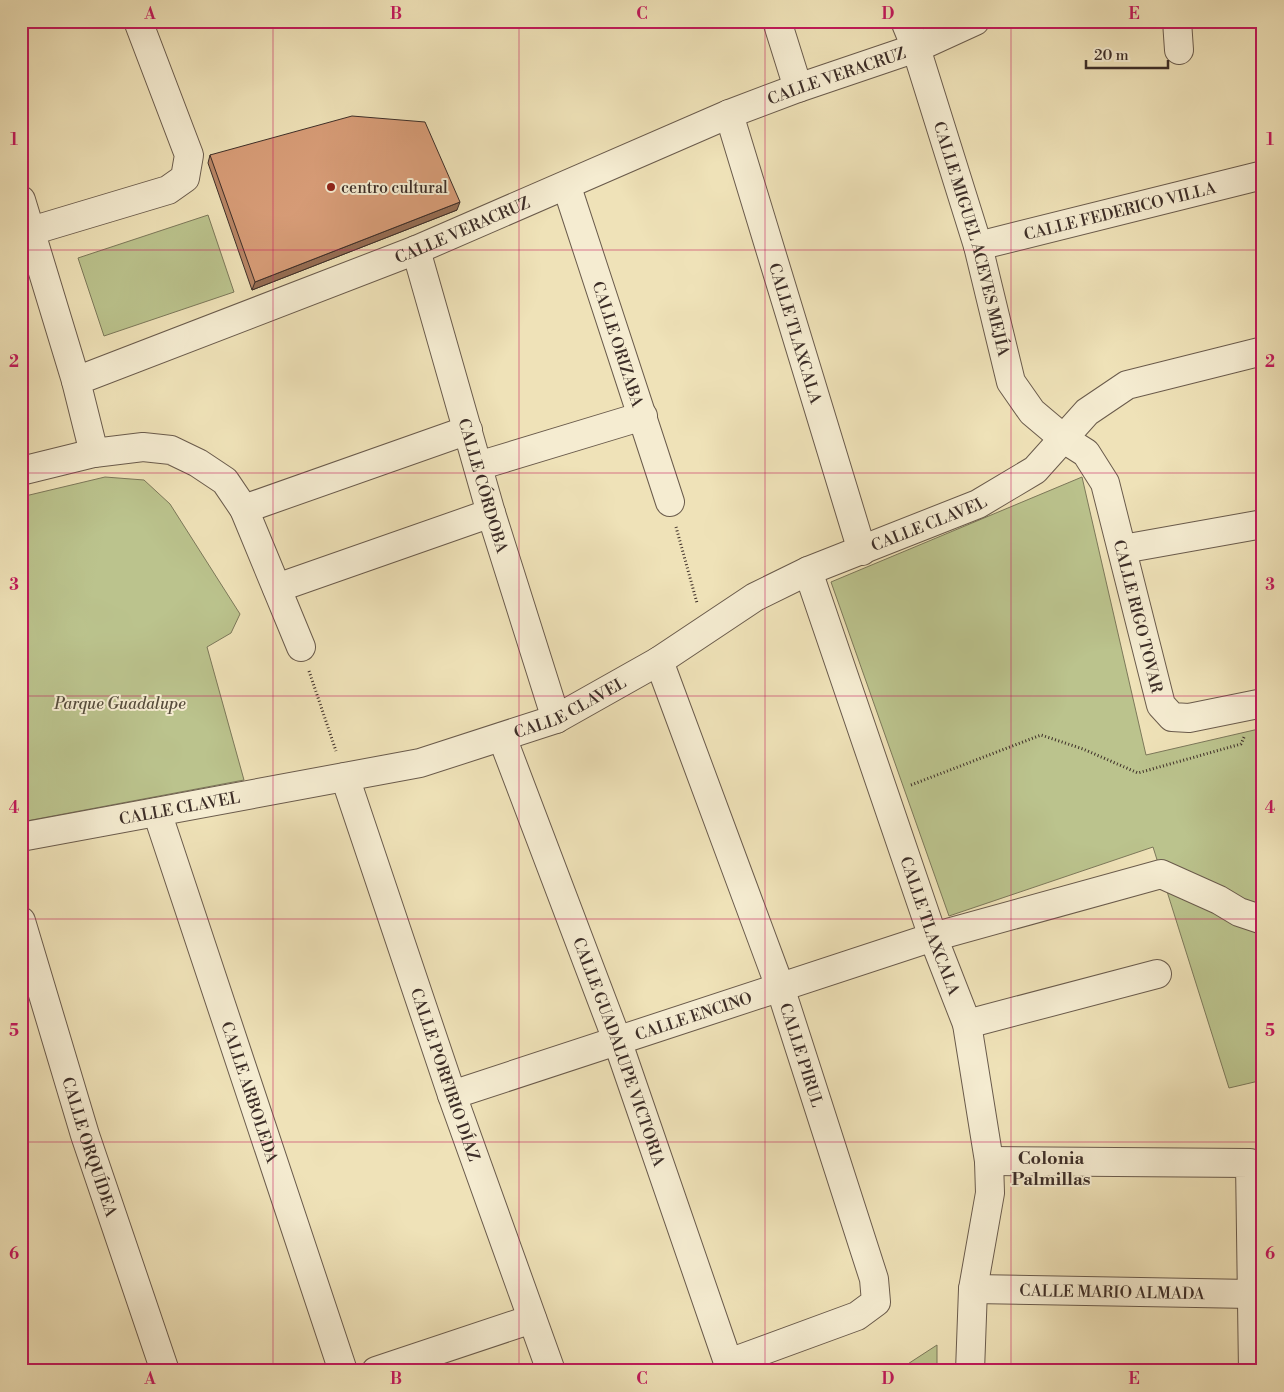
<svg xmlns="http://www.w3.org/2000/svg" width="1284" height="1392" font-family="'Libre Bodoni',serif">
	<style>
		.green { fill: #bbc38d; stroke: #7c785a }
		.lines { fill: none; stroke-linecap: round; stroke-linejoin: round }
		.minor-casing { stroke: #6a5b4c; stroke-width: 30 }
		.path { stroke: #3d2e28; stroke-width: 3; stroke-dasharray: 1 2.5; stroke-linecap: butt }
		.minor { stroke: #f5ecd1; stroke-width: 28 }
		.wall { fill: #b98666; stroke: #3d2e28 }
		.shaded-wall { fill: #966d53; stroke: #3d2e28 }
		.building { fill: #d79c77; stroke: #3d2e28 }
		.grid { fill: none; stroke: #c2185b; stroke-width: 1; stroke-opacity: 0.55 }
		.poi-dot { fill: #8f2418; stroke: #f5ecd1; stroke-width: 2 }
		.labels { text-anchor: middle; stroke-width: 4; stroke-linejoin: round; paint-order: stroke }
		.street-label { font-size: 16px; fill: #3d2e28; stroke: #f5ecd1 }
		.poi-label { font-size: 16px; fill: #3d2e28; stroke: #f5ecd1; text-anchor: start }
		.park-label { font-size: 16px; font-style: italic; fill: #564c3c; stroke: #f5ecd1 }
		.neighbourhood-label { font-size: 18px; font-weight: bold; fill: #3d2e28; stroke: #f5ecd1 }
		.neatline { fill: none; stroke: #c2185b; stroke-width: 2 }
		.grid-label { font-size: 16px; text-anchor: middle; font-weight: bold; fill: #c2185b }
	</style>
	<rect width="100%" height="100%" fill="#efe2b8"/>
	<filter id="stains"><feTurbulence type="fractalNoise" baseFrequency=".004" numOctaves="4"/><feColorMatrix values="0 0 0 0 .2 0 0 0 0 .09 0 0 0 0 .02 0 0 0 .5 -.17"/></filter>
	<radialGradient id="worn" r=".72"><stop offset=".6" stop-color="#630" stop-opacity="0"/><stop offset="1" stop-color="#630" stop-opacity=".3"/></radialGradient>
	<!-- green -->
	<g class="green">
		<path d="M208,215L234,292L104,336L78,258Z"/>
		<path d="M105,477L144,480L170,504L240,614L231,633L207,647L244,780L21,822V497Z"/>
		<path d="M1082,477L1146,755L1263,728V1080L1229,1088L1153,847L949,916L831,582Z"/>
		<path d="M937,1345V1371H897Z"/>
	</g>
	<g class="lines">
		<!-- minor casing -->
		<g class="minor-casing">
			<g id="minor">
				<path d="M777,21L798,88"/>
				<path id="s1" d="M905,21L916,48L978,246L1011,382L1032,412L1064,439L1086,453L1105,483L1161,705L1172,717L1189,718L1263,703"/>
				<path d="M1177,21L1179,50"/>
				<path id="s2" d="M729,114L862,551"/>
				<path id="s3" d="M567,187L670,502"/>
				<path d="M21,200L76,381"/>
				<path d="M21,234L168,190L185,178L189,155L138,21"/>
				<path id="s4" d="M978,246L1263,175"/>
				<path id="s5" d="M416,250L491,513L556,719"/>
				<path id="s6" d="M94,453L76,381L416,250L729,114L798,88L916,48L975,21"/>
				<path d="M478,466L643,416"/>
				<path d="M21,471L94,453L143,447L171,450L198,463L225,481L244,509L301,647"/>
				<path d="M244,509L468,430"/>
				<path d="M1123,549L1263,524"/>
				<path id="s7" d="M808,571L933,937L967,1024L989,1161L990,1193L973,1289L970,1371"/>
				<path d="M277,588L491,513"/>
				<path id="s8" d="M659,661L780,987L874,1279L876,1302L857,1316L729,1363"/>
				<path id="s9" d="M502,737L617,1040L731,1371"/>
				<path id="s10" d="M345,777L452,1095L551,1371"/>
				<path id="s11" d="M157,812L343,1371"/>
				<path id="s12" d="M21,837L420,763L556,719L659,661L755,597L808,571L978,504L1035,470L1087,412L1127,385L1263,351"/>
				<path id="s13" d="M21,921L85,1135L165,1371"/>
				<path d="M967,1024L1157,974"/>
				<path id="s14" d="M452,1095L933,937L1161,874L1219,900L1239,912L1263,920"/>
				<path d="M989,1161L1250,1163L1253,1371"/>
				<path id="s15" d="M973,1289L1251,1294"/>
				<path d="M376,1371L532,1319"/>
			</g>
		</g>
		<!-- path -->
		<g class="path">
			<path d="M676,527L697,603"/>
			<path d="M309,671L336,751"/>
			<path d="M911,785L1041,735L1083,749L1138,773L1241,744L1245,735"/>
		</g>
		<!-- minor -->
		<use href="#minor" class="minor"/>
	</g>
	<!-- wall -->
	<path class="wall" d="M210,155L457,210L252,290L208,163Z"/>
	<!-- shaded-wall -->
	<path class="shaded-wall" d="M460,202L457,210L252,290L255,282Z"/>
	<!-- building -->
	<path class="building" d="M352,116L425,122L460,202L255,282L210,155Z"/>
	<!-- grid -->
	<path class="grid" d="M273,21V1371M519,21V1371M765,21V1371M1011,21V1371M21,250H1263M21,473H1263M21,696H1263M21,919H1263M21,1142H1263"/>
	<!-- markers -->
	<circle class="poi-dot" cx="331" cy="187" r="5"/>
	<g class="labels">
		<!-- street labels -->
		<g class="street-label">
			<text dy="6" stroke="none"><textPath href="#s6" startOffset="894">CALLE VERACRUZ</textPath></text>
			<text dy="6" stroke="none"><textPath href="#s4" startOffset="146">CALLE FEDERICO VILLA</textPath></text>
			<text dy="6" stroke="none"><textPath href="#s6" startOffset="489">CALLE VERACRUZ</textPath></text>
			<text dy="6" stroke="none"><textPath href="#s1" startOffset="228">CALLE MIGUEL ACEVES MEJÍA</textPath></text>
			<text dy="6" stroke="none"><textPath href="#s2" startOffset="229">CALLE TLAXCALA</textPath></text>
			<text dy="6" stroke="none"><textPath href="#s3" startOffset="165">CALLE ORIZABA</textPath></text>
			<text dy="6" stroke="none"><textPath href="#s5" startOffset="245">CALLE CÓRDOBA</textPath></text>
			<text dy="6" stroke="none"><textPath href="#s12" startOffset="971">CALLE CLAVEL</textPath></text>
			<text dy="6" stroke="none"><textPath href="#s1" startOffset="654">CALLE RIGO TOVAR</textPath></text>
			<text dy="6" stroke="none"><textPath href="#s12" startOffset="566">CALLE CLAVEL</textPath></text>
			<text dy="6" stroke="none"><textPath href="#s12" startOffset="161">CALLE CLAVEL</textPath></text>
			<text dy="6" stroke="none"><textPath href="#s7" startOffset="375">CALLE TLAXCALA</textPath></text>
			<text dy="6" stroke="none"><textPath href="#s14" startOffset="254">CALLE ENCINO</textPath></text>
			<text dy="6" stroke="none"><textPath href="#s9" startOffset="336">CALLE GUADALUPE VICTORIA</textPath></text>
			<text dy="6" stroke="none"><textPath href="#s8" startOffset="419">CALLE PIRUL</textPath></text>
			<text dy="6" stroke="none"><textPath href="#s10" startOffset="314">CALLE PORFIRIO DÍAZ</textPath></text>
			<text dy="6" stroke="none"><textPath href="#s11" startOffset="295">CALLE ARBOLEDA</textPath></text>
			<text dy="6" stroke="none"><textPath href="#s13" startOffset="236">CALLE ORQUÍDEA</textPath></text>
			<text dy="6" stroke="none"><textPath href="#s15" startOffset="139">CALLE MARIO ALMADA</textPath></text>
		</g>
		<!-- poi labels -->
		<g class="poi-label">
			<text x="341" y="193">centro cultural</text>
		</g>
		<!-- park labels -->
		<g class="park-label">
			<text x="120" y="709">Parque Guadalupe</text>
		</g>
		<!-- neighbourhood labels -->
		<g class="neighbourhood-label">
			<text x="1051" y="1164">Colonia<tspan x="1051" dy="21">Palmillas</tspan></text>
		</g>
	</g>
	<!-- margin -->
	<rect width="1284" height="1392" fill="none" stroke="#efe2b8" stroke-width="55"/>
	<!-- scale -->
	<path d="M1086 60v8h82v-8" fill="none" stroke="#3d2e28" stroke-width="2.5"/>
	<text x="1094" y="60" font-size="15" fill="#3d2e28" stroke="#f5ecd1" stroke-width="4" paint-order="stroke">20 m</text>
	<rect x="28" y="28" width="1228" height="1336" class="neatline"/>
	<g class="grid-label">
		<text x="150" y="19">A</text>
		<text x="396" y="19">B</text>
		<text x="642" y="19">C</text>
		<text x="888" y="19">D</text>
		<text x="1134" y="19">E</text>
		<text x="14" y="145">1</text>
		<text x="1270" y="145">1</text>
		<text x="14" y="367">2</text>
		<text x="1270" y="367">2</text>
		<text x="14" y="590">3</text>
		<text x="1270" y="590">3</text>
		<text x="14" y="813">4</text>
		<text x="1270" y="813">4</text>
		<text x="14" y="1036">5</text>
		<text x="1270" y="1036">5</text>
		<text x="14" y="1259">6</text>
		<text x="1270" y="1259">6</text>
		<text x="150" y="1384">A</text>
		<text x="396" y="1384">B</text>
		<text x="642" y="1384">C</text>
		<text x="888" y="1384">D</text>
		<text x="1134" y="1384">E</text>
	</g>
	<rect width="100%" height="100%" filter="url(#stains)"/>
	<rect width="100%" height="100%" fill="url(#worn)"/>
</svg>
